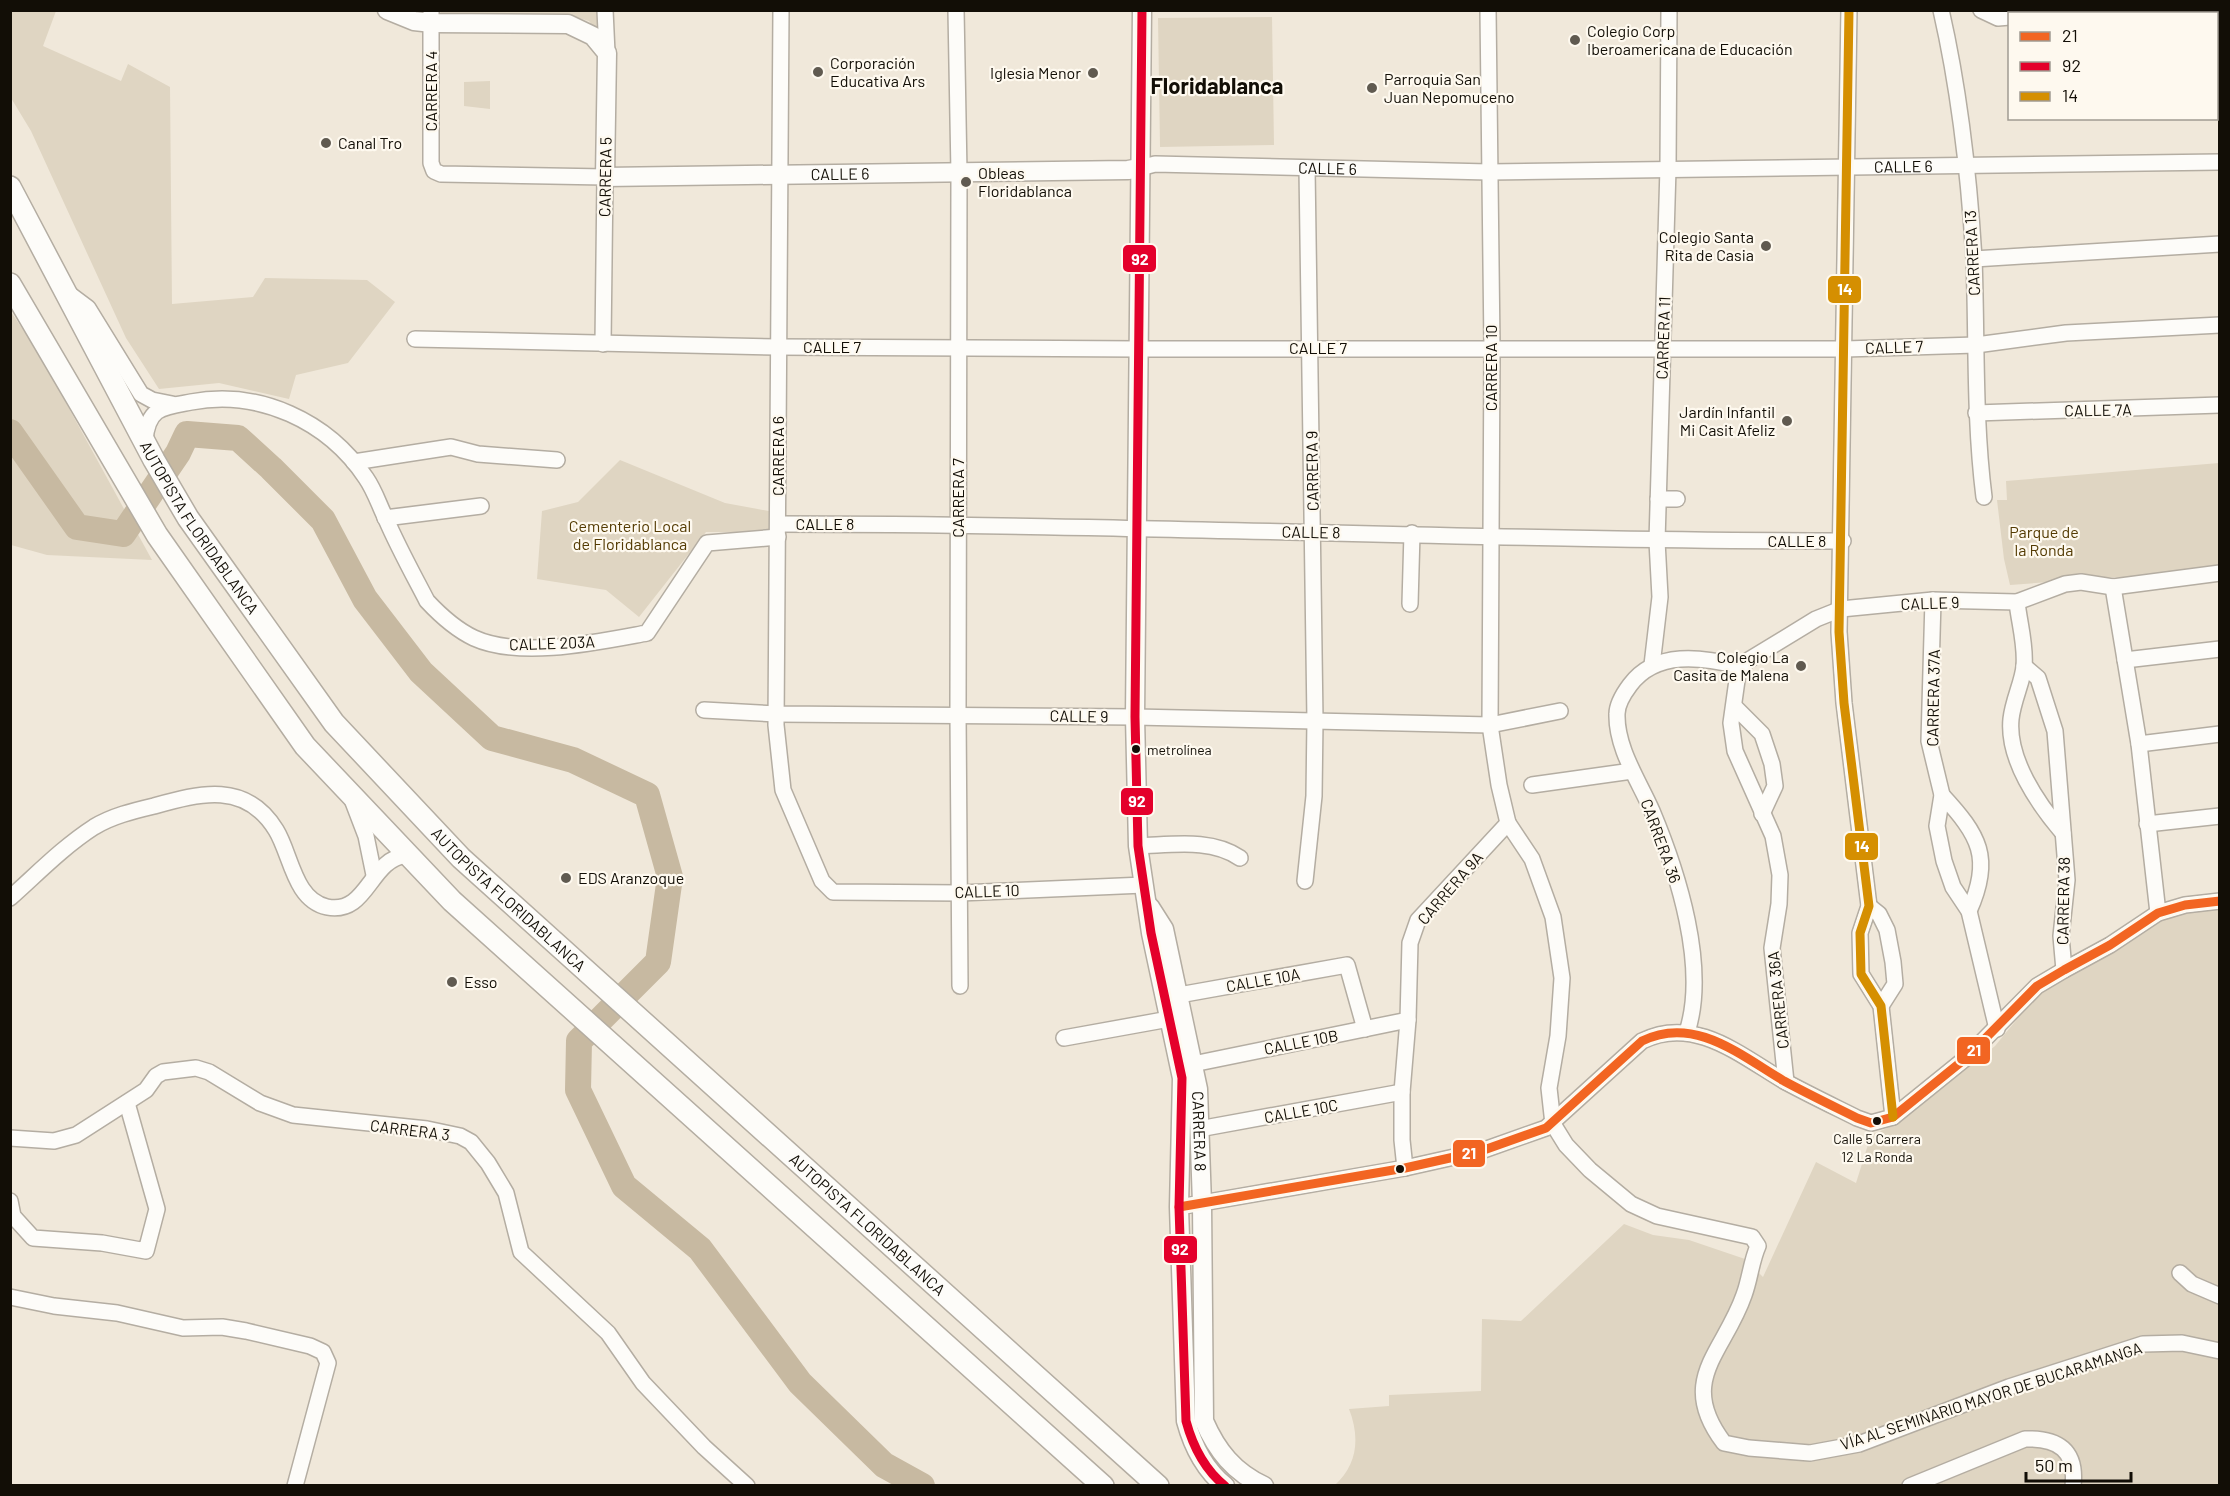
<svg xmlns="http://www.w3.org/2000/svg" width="2230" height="1496" font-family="Barlow,sans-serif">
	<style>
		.green { fill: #dfd5c2 }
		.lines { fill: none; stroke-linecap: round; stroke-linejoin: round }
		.river { stroke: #c7b9a1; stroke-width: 26 }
		.minor-casing { stroke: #b4ada2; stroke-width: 18 }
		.major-casing { stroke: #b4ada2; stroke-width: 21 }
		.highway-casing { stroke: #b4ada2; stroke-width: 24 }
		.minor { stroke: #fdfcf9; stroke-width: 15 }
		.major { stroke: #fdfcf9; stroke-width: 18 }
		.highway { stroke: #fdfcf9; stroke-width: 21 }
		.bus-1-casing { stroke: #fef9ef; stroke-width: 14 }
		.bus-2-casing { stroke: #fef9ef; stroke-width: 14 }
		.bus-3-casing { stroke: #fef9ef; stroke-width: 14 }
		.bus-1 { stroke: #f26522; stroke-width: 9 }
		.bus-2 { stroke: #e4002b; stroke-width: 9 }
		.bus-3 { stroke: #d58f01; stroke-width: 9 }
		.poi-dot { fill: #605a50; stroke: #fef9ef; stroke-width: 2 }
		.bus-dot { fill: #120e06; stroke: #fef9ef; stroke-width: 2 }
		.labels { text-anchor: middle; stroke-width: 4.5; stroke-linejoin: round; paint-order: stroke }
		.bus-label { font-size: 14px; fill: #120e06; stroke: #fef9ef; text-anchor: start }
		.poi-label { font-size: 16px; fill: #120e06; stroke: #fef9ef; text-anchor: start }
		.street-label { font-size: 16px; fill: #120e06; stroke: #fef9ef }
		.park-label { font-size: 16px; fill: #543b03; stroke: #fef9ef }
		.district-label { font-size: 22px; font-weight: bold; fill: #120e06; stroke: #fef9ef }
		.line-badge { stroke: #fef9ef; stroke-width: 2 }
		.badge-label { font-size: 16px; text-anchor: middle; font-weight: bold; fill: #fff }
	</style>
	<rect width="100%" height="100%" fill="#f0e8da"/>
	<!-- green -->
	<g class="green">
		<path d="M11,10L56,11L43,46L121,81L128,64L170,87L172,304L253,297L265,278L367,280L395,302L348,363L296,375L289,399L219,383L159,389L126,338L31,131L11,98Z"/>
		<path d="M440,11H597L599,34L589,21L565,14L441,15Z"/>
		<path d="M1272,17L1274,145L1160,147L1158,18Z"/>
		<path d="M490,81V109L464,106V82Z"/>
		<path d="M11,312L37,350L152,560L47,555L11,545Z"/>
		<path d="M620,460L725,503L774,512V532H706L639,617L606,590L537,579L542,511L578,502Z"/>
		<path d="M2219,463V569L2129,580L2115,577L2010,585L2004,559L1997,500H2007L2006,481Z"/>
		<path d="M2219,904V1485L1334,1486C1358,1465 1360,1437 1349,1409L1389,1406V1395L1481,1391L1482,1319L1521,1321L1624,1224L1653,1235L1689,1240L1745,1259L1763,1277L1816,1162L1856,1183L1871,1135L1899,1123L1995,1046L2041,990L2159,918Z"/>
	</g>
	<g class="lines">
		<!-- river -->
		<path class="river" d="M10,432L77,527L123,534L178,453L187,434L238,438L271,468L323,520L365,599L421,672L492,738L573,760L647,795L670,877L658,962L579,1041L578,1090L624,1186L700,1249L800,1383L884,1465L922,1486"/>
		<!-- minor casing -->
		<g class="minor-casing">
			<g id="minor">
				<path d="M431,10V163L434,171L441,174L605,177L603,344"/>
				<path d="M605,10L607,53"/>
				<path d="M781,10L776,725L783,790L822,881L833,892L960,893L1144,885"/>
				<path d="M956,10L959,173L958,714L960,986"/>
				<path d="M1849,10L1839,632L1844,703L1869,906L1860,933L1861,974L1881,1006L1893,1117"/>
				<path d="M1941,10C1960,93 1969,175 1974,259C1977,339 1974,418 1984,497"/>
				<path d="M1981,10L1998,18L2010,17"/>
				<path d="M2104,14L2168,10"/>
				<path id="s1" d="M1140,168L1155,164L1489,172L2220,162"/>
				<path d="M1974,259L2220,244"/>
				<path d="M68,293L88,308L141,394L152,400L172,404"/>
				<path d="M415,339L777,347L1138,349H1845L1976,345L2066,333L2220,325"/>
				<path d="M1976,413L2220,405"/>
				<path d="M145,440C148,407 163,407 191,402C259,389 328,421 366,478C375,491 379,505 386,519C398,547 413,574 427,601C441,616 455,629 474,638C520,659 598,642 647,633L707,543L778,537"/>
				<path d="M354,462L451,447L478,454L557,460"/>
				<path d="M1658,499H1677"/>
				<path d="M385,518L481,506"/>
				<path d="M779,524C1133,524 1488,541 1843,541"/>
				<path d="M2113,587L2139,744L2158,913"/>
				<path d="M1933,600L1929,741L1942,795L1937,826L1944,861L1953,887L1969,911L1997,1029"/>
				<path d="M2017,602C2019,622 2026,645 2024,666C2023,681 2013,700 2011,719C2007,759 2038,804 2063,833"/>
				<path d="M1410,604L1412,533"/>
				<path d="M2125,660L2220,649"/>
				<path d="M1652,665L1660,597L1657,541L1668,168L1669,10"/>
				<path d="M1739,666L1731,723L1735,751L1773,836L1780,875L1779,904L1772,948L1786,1082"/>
				<path d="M2024,666L2038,678L2055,731L2067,880L2061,936L2064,970"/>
				<path d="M1734,706L1762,734L1772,764L1775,786L1762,814"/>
				<path d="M704,710L777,714L1135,717L1490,725L1560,711"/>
				<path d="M2139,744L2220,734"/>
				<path d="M1532,785L1632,771"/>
				<path d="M1942,795C1979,835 1993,858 1969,911"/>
				<path d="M353,802L366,836L374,875"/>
				<path d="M1508,823L1532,859L1553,917L1562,978L1558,1036L1549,1088L1553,1124L1566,1145L1590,1170L1631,1204L1657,1216L1752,1237L1758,1246C1751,1262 1750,1279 1744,1295C1724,1353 1676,1380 1724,1443L1749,1448L1810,1453L1859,1444L2009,1387L2143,1344L2182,1343L2220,1351"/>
				<path d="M2147,824L2220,816"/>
				<path d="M1138,846C1172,845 1211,838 1240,858"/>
				<path d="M1305,881L1314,796L1315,720L1307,168"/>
				<path d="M10,898C37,874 63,847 94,827C112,816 133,811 154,806C200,793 246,781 276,830C291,854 294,900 327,907C368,915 369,860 406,855"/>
				<path d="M1869,906L1879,914L1887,930L1893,962L1895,984L1881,1006"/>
				<path d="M1179,995L1347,965L1365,1029"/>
				<path d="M1687,1032C1708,967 1678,873 1652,811C1639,781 1616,748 1617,714C1617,704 1624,693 1630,685C1656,650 1702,657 1739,666L1816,619L1841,609L1933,600L2017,602L2065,584L2081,582L2113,587L2220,573"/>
				<path d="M1064,1038L1169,1019"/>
				<path d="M1193,1064L1408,1020"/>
				<path d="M1199,1129L1402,1092"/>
				<path d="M10,1138L54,1141L76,1135L146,1090L156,1076L163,1072L196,1068L209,1072L260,1103L293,1115L427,1129L460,1136L471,1142L488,1163L506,1193L521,1252L608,1333L643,1383L704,1447L747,1486"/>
				<path d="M1405,1168L1402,1140V1092L1408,1020L1410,943L1418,920L1508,823L1499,785L1490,725L1492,348L1488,10"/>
				<path d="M10,1201L13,1216L33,1238L102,1243L146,1251L157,1209L127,1103"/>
				<path d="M1179,1207L1405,1168L1481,1151L1546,1128L1642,1041C1694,1015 1740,1055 1784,1081C1808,1094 1833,1106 1857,1118L1871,1123L1893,1117L1966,1058L2037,986L2064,970L2110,945L2158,913L2185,905L2220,901"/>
				<path d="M2180,1273L2192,1284L2220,1296"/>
				<path d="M10,1297L54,1306L117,1313L183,1328L222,1327L246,1331L310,1346L323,1352L328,1363L295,1486"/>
				<path d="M1910,1486L2025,1439C2058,1438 2077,1450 2073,1486"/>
			</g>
		</g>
		<!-- major casing -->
		<g class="major-casing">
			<g id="major">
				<path id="s2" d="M387,10L414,21L432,23L568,24L593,36L607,53L605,177L1128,170L1140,168"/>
				<path d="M1142,10L1135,717L1138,846L1151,933L1182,1078L1179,1207L1186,1421C1193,1447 1204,1469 1225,1486"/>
				<path id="s3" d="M1150,907L1164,929L1198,1089L1202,1204L1204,1421C1217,1451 1234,1472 1264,1486"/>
			</g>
		</g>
		<!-- highway casing -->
		<g class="highway-casing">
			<g id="highway">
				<path id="s4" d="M10,187L154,460L188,518L334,723L461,858L1158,1486"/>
				<path d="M10,284L157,535L305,746L452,901L1103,1486"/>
			</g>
		</g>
		<!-- minor -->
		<use href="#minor" class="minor"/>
		<!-- major -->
		<use href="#major" class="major"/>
		<!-- highway -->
		<use href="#highway" class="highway"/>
		<!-- bus-1 casing -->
		<g class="bus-1-casing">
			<path id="bus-1" d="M1179,1207L1405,1168L1481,1151L1546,1128L1642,1041C1694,1015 1740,1055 1784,1081C1808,1094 1833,1106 1857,1118L1871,1123L1893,1117L1966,1058L2037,986L2064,970L2110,945L2158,913L2185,905L2220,901"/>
		</g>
		<!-- bus-2 casing -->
		<g class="bus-2-casing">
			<path id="bus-2" d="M1142,10L1135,717L1138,846L1151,933L1182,1078L1179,1207L1186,1421C1193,1447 1204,1469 1225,1486"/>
		</g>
		<!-- bus-3 casing -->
		<g class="bus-3-casing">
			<path id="bus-3" d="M1849,10L1839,632L1844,703L1869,906L1860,933L1861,974L1881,1006L1893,1117"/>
		</g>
		<!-- bus-1 -->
		<use href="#bus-1" class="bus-1"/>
		<!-- bus-2 -->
		<use href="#bus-2" class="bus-2"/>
		<!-- bus-3 -->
		<use href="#bus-3" class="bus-3"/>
	</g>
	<!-- markers -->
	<g class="poi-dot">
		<circle cx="1575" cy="40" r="6"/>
		<circle cx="818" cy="72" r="6"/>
		<circle cx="1093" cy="73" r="6"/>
		<circle cx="1372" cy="88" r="6"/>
		<circle cx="326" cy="143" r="6"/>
		<circle cx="966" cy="182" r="6"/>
		<circle cx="1766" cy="246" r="6"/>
		<circle cx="1787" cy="421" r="6"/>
		<circle cx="1801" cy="666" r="6"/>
		<circle cx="566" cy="878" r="6"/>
		<circle cx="452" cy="982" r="6"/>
	</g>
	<g class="bus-dot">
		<circle cx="1136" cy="749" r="5"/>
		<circle cx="1877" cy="1121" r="5"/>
		<circle cx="1400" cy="1169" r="5"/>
	</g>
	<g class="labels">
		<!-- bus labels -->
		<g class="bus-label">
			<text x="1147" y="755">metrolínea</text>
			<text x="1877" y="1144" text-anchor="middle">Calle 5 Carrera<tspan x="1877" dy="18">12 La Ronda</tspan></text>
		</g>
		<!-- poi labels -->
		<g class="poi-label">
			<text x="1587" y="37">Colegio Corp<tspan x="1587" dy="18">Iberoamericana de Educación</tspan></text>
			<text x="830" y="69">Corporación<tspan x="830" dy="18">Educativa Ars</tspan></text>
			<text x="1081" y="79" text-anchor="end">Iglesia Menor</text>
			<text x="1384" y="85">Parroquia San<tspan x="1384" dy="18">Juan Nepomuceno</tspan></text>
			<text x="338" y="149">Canal Tro</text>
			<text x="978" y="179">Obleas<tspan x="978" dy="18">Floridablanca</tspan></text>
			<text x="1754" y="243" text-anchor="end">Colegio Santa<tspan x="1754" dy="18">Rita de Casia</tspan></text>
			<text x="1775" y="418" text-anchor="end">Jardín Infantil<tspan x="1775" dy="18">Mi Casit Afeliz</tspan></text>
			<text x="1789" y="663" text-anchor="end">Colegio La<tspan x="1789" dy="18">Casita de Malena</tspan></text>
			<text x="578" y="884">EDS Aranzoque</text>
			<text x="464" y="988">Esso</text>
		</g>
		<!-- street labels -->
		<g class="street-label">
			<text transform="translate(431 91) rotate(-90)" y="6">CARRERA 4</text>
			<text dy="6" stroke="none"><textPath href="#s1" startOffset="764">CALLE 6</textPath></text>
			<text dy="6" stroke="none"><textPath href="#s1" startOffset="188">CALLE 6</textPath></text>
			<text dy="6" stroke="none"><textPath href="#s2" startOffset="592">CALLE 6</textPath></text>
			<text transform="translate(605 177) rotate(-89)" y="6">CARRERA 5</text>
			<text transform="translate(1972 253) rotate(-93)" y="6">CARRERA 13</text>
			<text transform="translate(1663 338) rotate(-88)" y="6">CARRERA 11</text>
			<text x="832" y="353">CALLE 7</text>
			<text transform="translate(1894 347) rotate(-2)" y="6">CALLE 7</text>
			<text x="1318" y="354">CALLE 7</text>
			<text transform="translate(1491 368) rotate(-90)" y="6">CARRERA 10</text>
			<text transform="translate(2098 410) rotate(-1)" y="6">CALLE 7A</text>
			<text transform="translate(778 456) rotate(-90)" y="6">CARRERA 6</text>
			<text transform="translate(1312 471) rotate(-91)" y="6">CARRERA 9</text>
			<text transform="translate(958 498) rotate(-90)" y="6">CARRERA 7</text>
			<text x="825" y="530">CALLE 8</text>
			<text dy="6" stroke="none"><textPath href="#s4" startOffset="390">AUTOPISTA FLORIDABLANCA</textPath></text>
			<text transform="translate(1311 532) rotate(1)" y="6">CALLE 8</text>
			<text x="1797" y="547">CALLE 8</text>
			<text transform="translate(1930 603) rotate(-2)" y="6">CALLE 9</text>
			<text transform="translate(552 643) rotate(-2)" y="6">CALLE 203A</text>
			<text transform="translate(1933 698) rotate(-89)" y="6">CARRERA 37A</text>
			<text transform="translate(1079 716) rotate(1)" y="6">CALLE 9</text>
			<text transform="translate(1661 841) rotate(70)" y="6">CARRERA 36</text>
			<text transform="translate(1450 888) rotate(-49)" y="6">CARRERA 9A</text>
			<text transform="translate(987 891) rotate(-2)" y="6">CALLE 10</text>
			<text dy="6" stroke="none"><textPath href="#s4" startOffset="876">AUTOPISTA FLORIDABLANCA</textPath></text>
			<text transform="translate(2063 901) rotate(-89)" y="6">CARRERA 38</text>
			<text transform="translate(1263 980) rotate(-10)" y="6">CALLE 10A</text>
			<text transform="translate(1778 1000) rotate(-96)" y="6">CARRERA 36A</text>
			<text transform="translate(1301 1042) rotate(-11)" y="6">CALLE 10B</text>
			<text transform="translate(1301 1111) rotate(-10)" y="6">CALLE 10C</text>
			<text transform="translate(410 1130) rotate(7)" y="6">CARRERA 3</text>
			<text dy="6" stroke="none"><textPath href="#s3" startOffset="232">CARRERA 8</textPath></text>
			<text dy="6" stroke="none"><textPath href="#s4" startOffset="1360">AUTOPISTA FLORIDABLANCA</textPath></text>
			<text transform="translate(1991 1396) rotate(-18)" y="6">VÍA AL SEMINARIO MAYOR DE BUCARAMANGA</text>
		</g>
		<!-- park labels -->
		<g class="park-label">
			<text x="630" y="532">Cementerio Local<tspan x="630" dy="18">de Floridablanca</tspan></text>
			<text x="2044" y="538">Parque de<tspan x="2044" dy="18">la Ronda</tspan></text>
		</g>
		<!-- district labels -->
		<g class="district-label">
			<text x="1217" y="94">Floridablanca</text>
		</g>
	</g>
	<g class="line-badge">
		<rect x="1122" y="244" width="35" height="29" rx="6" fill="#e4002b"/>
		<rect x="1827" y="275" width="35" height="29" rx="6" fill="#d58f01"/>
		<rect x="1120" y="787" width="34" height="29" rx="6" fill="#e4002b"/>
		<rect x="1844" y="832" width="35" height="29" rx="6" fill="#d58f01"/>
		<rect x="1956" y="1036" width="35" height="29" rx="6" fill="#f26522"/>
		<rect x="1452" y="1139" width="34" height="29" rx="6" fill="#f26522"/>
		<rect x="1163" y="1235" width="35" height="29" rx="6" fill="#e4002b"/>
	</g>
	<g class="badge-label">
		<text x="1140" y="265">92</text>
		<text x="1845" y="295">14</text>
		<text x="1137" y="807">92</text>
		<text x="1862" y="852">14</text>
		<text x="1974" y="1056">21</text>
		<text x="1469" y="1159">21</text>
		<text x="1180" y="1255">92</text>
	</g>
	<!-- border -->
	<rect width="2230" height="1496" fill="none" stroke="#120e06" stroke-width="24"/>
	<!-- legend -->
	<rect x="2008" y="12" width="210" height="108" fill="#fef9ef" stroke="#a09b92" stroke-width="1.5"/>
	<rect x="2020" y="32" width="30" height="9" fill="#f26522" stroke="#a09b92" stroke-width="1.5"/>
	<text x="2062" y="42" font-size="18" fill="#120e06">21</text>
	<rect x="2020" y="62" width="30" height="9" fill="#e4002b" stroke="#a09b92" stroke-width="1.5"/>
	<text x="2062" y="72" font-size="18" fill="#120e06">92</text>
	<rect x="2020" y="92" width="30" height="9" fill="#d58f01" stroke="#a09b92" stroke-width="1.5"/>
	<text x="2062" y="102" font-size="18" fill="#120e06">14</text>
	<!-- scale -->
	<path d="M2026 1472v9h105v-9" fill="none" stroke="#120e06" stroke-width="3"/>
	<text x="2035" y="1472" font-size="18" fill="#120e06" stroke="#fef9ef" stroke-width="4.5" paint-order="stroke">50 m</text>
</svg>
